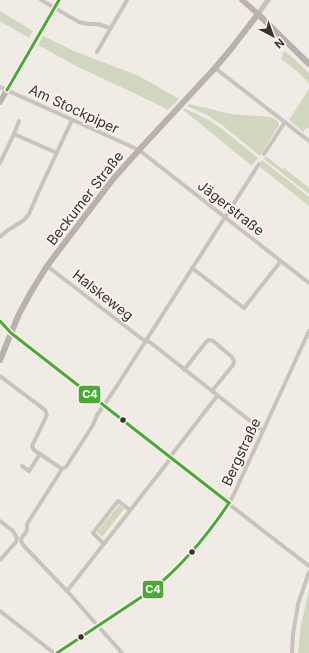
<svg xmlns="http://www.w3.org/2000/svg" width="309" height="653" font-family="Inter,sans-serif">
	<style>
		.green { fill: #d1d6bf }
		.lines { fill: none; stroke-linecap: round; stroke-linejoin: round }
		.minor { stroke: #c9c3be; stroke-width: 4 }
		.tertiary { stroke: #c9c3be; stroke-width: 5 }
		.secondary { stroke: #bab3ae; stroke-width: 5.5 }
		.primary { stroke: #b8b1ad; stroke-width: 6 }
		.bus-1-casing { stroke: #fbf5ee; stroke-width: 6 }
		.bus-1 { stroke: #4aa939; stroke-width: 3 }
		.bus-dot { fill: #3b302b; stroke: #fbf5ee; stroke-width: 1.5 }
		.labels { text-anchor: middle; stroke-width: 3.5; stroke-linejoin: round; paint-order: stroke }
		.street-label { font-size: 14px; fill: #3b302b; stroke: #fbf5ee }
		.line-badge { stroke: #fbf5ee; stroke-width: 1.5 }
		.badge-label { font-size: 11px; text-anchor: middle; font-weight: bold; fill: #fff }
	</style>
	<rect width="100%" height="100%" fill="#f0ebe5"/>
	<!-- green -->
	<g class="green">
		<path d="M0,11L33,31L29,38L0,21Z"/>
		<path d="M43,36L74,51L139,76L179,99L168,110L155,103L76,66L42,47L38,46Z"/>
		<path d="M284,51L290,55L309,73V83L299,73L281,59Z"/>
		<path d="M309,89V129L306,128L303,132L289,120Z"/>
		<path d="M189,104L231,114L271,117L278,121L279,125L260,156L222,125L207,115L187,106Z"/>
		<path d="M184,108L207,119L222,129L258,158L252,166L197,121L183,110Z"/>
		<path d="M266,156L282,169L284,168L309,188V194L264,159Z"/>
		<path d="M262,160L309,197V206L259,166Z"/>
		<path d="M119,505L124,509L102,537L97,532Z"/>
		<path d="M309,590V653H298L301,625Z"/>
	</g>
	<g class="lines">
		<!-- minor -->
		<g class="minor">
			<path d="M41,0L79,22L87,24H98L110,28"/>
			<path d="M97,52L127,0"/>
			<path d="M215,68L309,141"/>
			<path d="M0,87L139,150L309,283"/>
			<path d="M19,121L14,134L57,153"/>
			<path d="M264,154L285,122"/>
			<path d="M0,163L14,134"/>
			<path d="M0,237L7,231L24,220L29,214L38,193L72,120"/>
			<path d="M47,266L142,339L151,343L263,431"/>
			<path d="M192,268L244,308L281,261"/>
			<path d="M11,333L257,526L309,566"/>
			<path d="M184,370L206,342L209,340L213,341L232,357L234,361L233,365L212,391"/>
			<path d="M0,376L45,410L47,415L32,446L34,450L62,469"/>
			<path d="M22,466L29,471L40,454"/>
			<path d="M0,521L13,531L17,538L16,542L0,560"/>
			<path d="M104,544L93,533L118,501L130,510"/>
			<path d="M67,591L168,462L170,457L217,396"/>
			<path d="M0,611L54,653"/>
			<path d="M57,653L152,590C185,565 213,532 233,496L309,331"/>
			<path d="M122,653L67,591L23,545C18,537 24,537 27,530C27,528 27,526 27,524L62,469L66,467L93,425L97,415L113,392L259,164"/>
			<path d="M292,653L293,634L298,604L309,572"/>
		</g>
		<!-- tertiary -->
		<path class="tertiary" d="M258,14L268,0"/>
		<!-- secondary -->
		<g class="secondary">
			<path d="M242,0L258,14"/>
			<path d="M0,102L59,0"/>
			<path d="M0,321L11,333"/>
		</g>
		<!-- primary -->
		<path class="primary" d="M0,360L19,314L31,292L47,266L69,237L114,178L139,150L215,68L231,49L258,14L309,64"/>
		<!-- bus-1 casing -->
		<g class="bus-1-casing">
			<g id="bus-1">
				<path d="M7,90L59,0"/>
				<path d="M0,321L11,333L229,503"/>
				<path d="M57,653L152,590C183,565 207,536 229,503"/>
			</g>
		</g>
		<!-- bus-1 -->
		<use href="#bus-1" class="bus-1"/>
	</g>
	<!-- markers -->
	<g class="bus-dot">
		<circle cx="123" cy="420" r="3.5"/>
		<circle cx="192" cy="552" r="3.5"/>
		<circle cx="81" cy="637" r="3.5"/>
	</g>
	<g class="labels">
		<!-- street labels -->
		<g class="street-label">
			<text transform="translate(74 109) rotate(25)" y="5">Am Stockpiper</text>
			<text transform="translate(85 198) rotate(-52)" y="5">Beckumer Straße</text>
			<text transform="translate(231 208) rotate(38)" y="5">Jägerstraße</text>
			<text transform="translate(103 295) rotate(38)" y="5">Halskeweg</text>
			<text transform="translate(241 452) rotate(-65)" y="5">Bergstraße</text>
		</g>
	</g>
	<g class="line-badge">
		<rect x="78" y="385" width="23" height="19" rx="4" fill="#4aa939"/>
		<rect x="142" y="580" width="22" height="19" rx="4" fill="#4aa939"/>
	</g>
	<g class="badge-label">
		<text x="90" y="398">C4</text>
		<text x="153" y="593">C4</text>
	</g>
	<!-- north arrow -->
	<g transform="translate(273 36) rotate(139)" stroke="#fbf5ee" stroke-width="3" paint-order="stroke">
	<path d="M0-3L7 15L0 10L-7 15Z" fill="#3b302b"/>
	<text y="-6" font-size="11" font-weight="bold" text-anchor="middle" fill="#3b302b">N</text>
	</g>
</svg>
